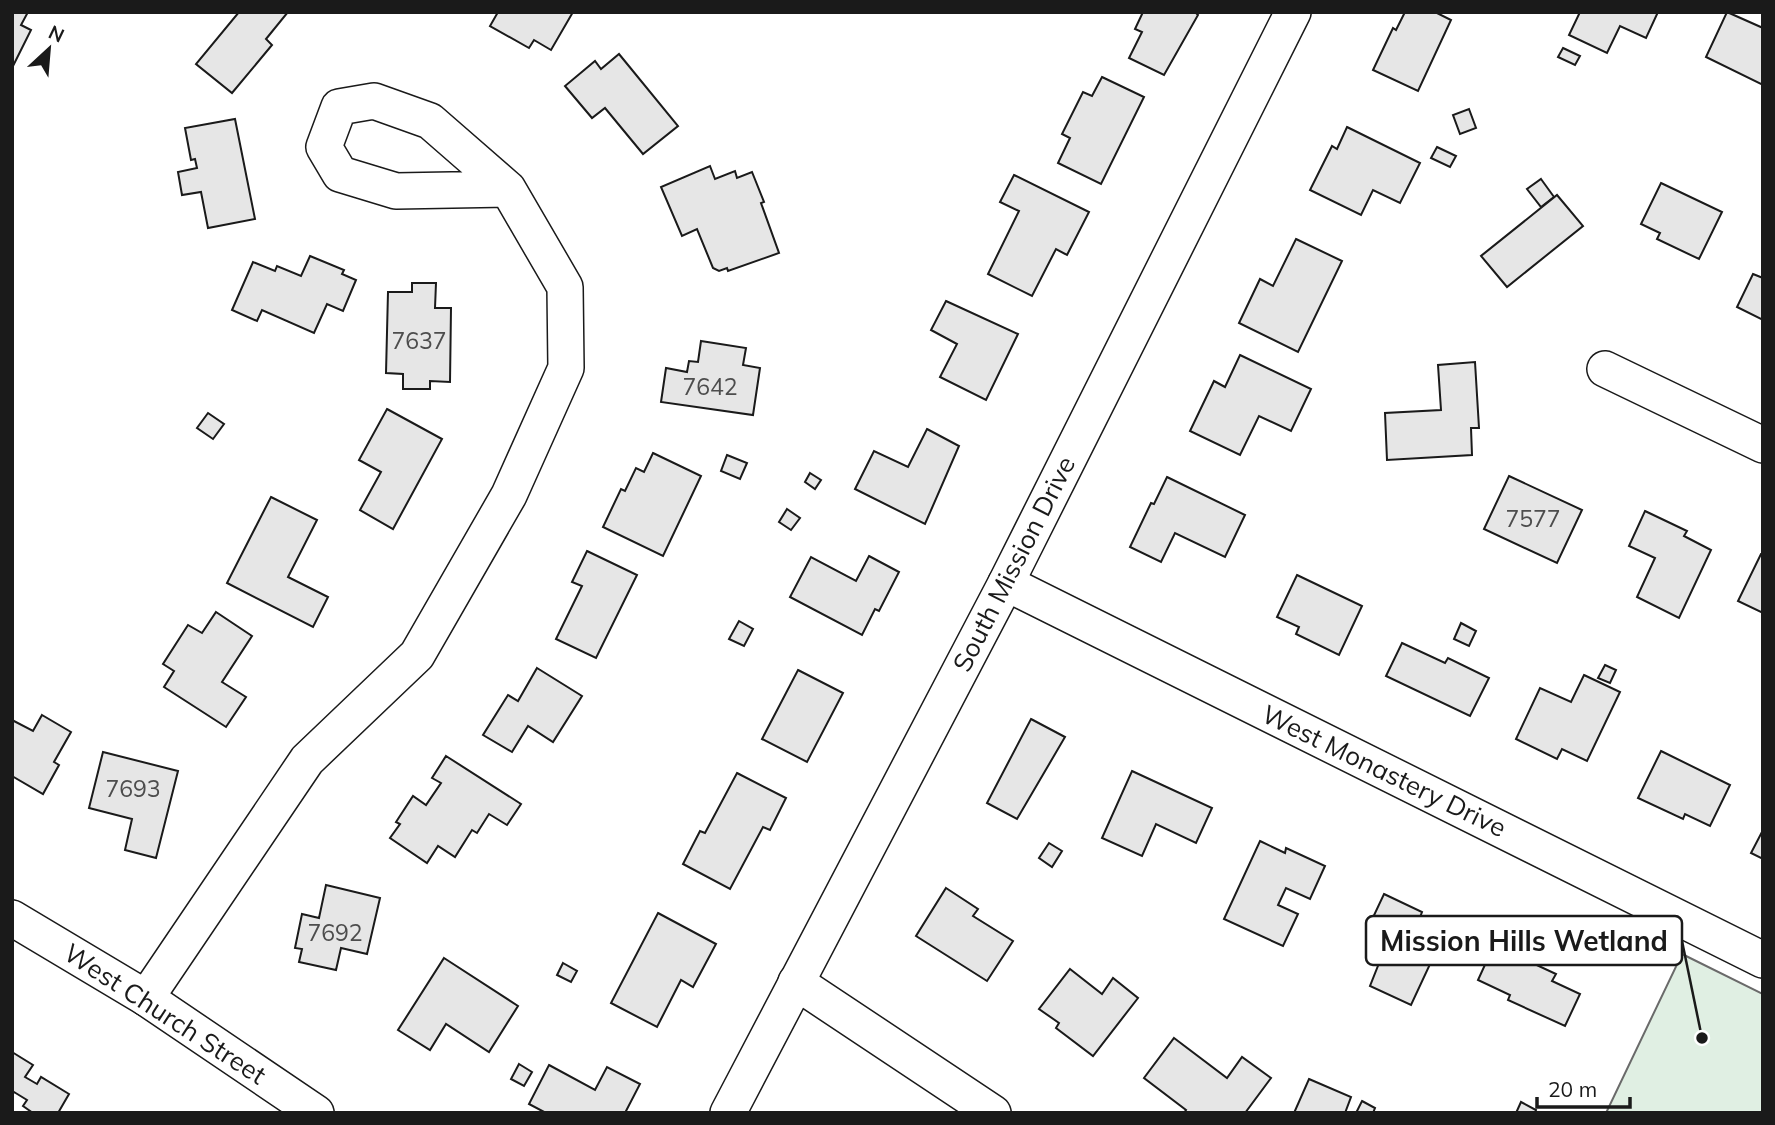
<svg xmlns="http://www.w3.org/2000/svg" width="1775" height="1125" font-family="Mulish,sans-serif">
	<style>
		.green { fill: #e0efe3; stroke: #6a6a6a; stroke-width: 2 }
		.building { fill: #e6e6e6; stroke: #1a1a1a; stroke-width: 2 }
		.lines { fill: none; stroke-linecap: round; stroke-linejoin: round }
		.minor-casing { stroke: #1a1a1a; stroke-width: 38 }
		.minor { stroke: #fff; stroke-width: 35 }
		.labels { text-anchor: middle; stroke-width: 5; stroke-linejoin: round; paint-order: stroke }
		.number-label { font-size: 23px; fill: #4d4d4d }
		.street-label { font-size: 26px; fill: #1a1a1a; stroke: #fff }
		.leader { fill: none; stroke: #1a1a1a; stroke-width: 2.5 }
		.callout-dot { fill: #1a1a1a; stroke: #fff; stroke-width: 2.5 }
		.callout { fill: #fff; stroke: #1a1a1a; stroke-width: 2.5 }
		.callout-label { font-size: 28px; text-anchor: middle; font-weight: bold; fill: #1a1a1a }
	</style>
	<rect width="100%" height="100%" fill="#fff"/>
	<!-- green -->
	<path class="green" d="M1682,954L1763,994V1113H1606Z"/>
	<!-- building -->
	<g class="building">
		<path d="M12,12H28L21,25L31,30L12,68Z"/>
		<path d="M239,12H288L266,39L272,45L232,93L196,64Z"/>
		<path d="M498,12H573L551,50L534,40L529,48L490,26Z"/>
		<path d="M1143,12H1195L1198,15L1164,75L1129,58L1142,32L1135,29Z"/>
		<path d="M1405,12H1435L1451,20L1418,91L1373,70L1393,28L1396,30Z"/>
		<path d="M1580,12H1658L1646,38L1620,26L1607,53L1569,35Z"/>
		<path d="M1727,12L1763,28V85L1706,57Z"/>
		<path d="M1563,48L1580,56L1575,65L1558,57Z"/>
		<path d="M619,54L678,126L643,154L605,108L592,118L565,86L595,61L601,69Z"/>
		<path d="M1102,77L1144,97L1101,184L1058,163L1070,138L1062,134L1083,92L1092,96Z"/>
		<path d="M1469,109L1476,128L1460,134L1453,115Z"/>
		<path d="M235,119L255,219L208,228L201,192L182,195L178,172L197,168L195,159L191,160L185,128Z"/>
		<path d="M1347,127L1420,163L1400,203L1373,190L1361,215L1310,190L1332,146L1337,149Z"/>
		<path d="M1437,147L1456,156L1450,167L1431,158Z"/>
		<path d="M710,166L715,179L735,171L737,178L752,172L764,202L761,203L779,253L728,271L727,268L719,271L713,268L697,229L682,236L661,187Z"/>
		<path d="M1014,175L1089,212L1067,255L1056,249L1032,296L988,274L1019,211L1000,202Z"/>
		<path d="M1541,179L1554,197L1541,207L1527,189Z"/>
		<path d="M1661,183L1722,212L1699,259L1657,239L1660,233L1641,224Z"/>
		<path d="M1557,195L1583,226L1507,287L1481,256Z"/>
		<path d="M1296,239L1342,261L1298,352L1239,323L1260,279L1273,286Z"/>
		<path d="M310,256L344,270L342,274L356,280L343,311L327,304L314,333L262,310L257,321L232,310L253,262L275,271L277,266L301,276Z"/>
		<path d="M1753,274L1763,278V320L1737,307Z"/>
		<path d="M412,283H436L435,308H451L450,382L430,381V389H403V374L386,373L388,292H412Z"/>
		<path d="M946,301L1018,334L986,400L940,377L957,344L931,330Z"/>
		<path d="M701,341L746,348L743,365L760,368L753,415L661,402L666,368L687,372L689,361L698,362Z"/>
		<path d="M1240,355L1311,389L1291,431L1259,416L1240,455L1190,431L1214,381L1225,387Z"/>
		<path d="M1475,362L1479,428H1471L1472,455L1387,460L1385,413L1441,410L1438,365Z"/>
		<path d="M387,409L442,439L393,529L360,510L381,472L359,460Z"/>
		<path d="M208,413L224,424L213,439L197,428Z"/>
		<path d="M927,429L959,446L925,524L855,489L874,451L908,467Z"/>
		<path d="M653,453L701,476L663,556L603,527L621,489L625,491L636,468L644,472Z"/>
		<path d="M727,455L747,463L740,479L721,471Z"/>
		<path d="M810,473L821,480L815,489L805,482Z"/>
		<path d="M1509,476L1582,510L1557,563L1484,529Z"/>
		<path d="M1167,477L1245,515L1225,557L1175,533L1161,562L1130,547L1151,503L1154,504Z"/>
		<path d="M271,497L317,520L288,577L328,597L313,627L227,583Z"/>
		<path d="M787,509L800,518L791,530L779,522Z"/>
		<path d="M1645,511L1687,531L1684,536L1711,550L1679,618L1637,597L1655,558L1629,546Z"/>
		<path d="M587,551L637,575L596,658L556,639L582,586L572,582Z"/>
		<path d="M1761,554H1763V613L1738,601Z"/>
		<path d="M869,556L899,572L879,611L875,609L862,635L790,597L811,557L856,581Z"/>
		<path d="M1297,575L1362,606L1339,655L1296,634L1299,627L1277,617Z"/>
		<path d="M216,612L252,636L222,682L246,697L226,727L164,687L174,671L163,664L188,625L202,633Z"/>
		<path d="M739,621L753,629L744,646L729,639Z"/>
		<path d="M1461,623L1476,631L1469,646L1454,639Z"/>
		<path d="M1402,643L1445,663L1448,658L1489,678L1470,716L1386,676Z"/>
		<path d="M1605,665L1616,670L1610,683L1598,678Z"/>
		<path d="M537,668L582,696L553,742L528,726L512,752L483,735L508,695L518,701Z"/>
		<path d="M798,670L843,693L807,762L762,739Z"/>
		<path d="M1584,675L1620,692L1587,761L1562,749L1557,759L1516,739L1540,688L1571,702Z"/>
		<path d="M42,715L71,732L54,762L59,765L43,794L12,776V720L33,731Z"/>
		<path d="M1031,719L1065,737L1017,819L987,803Z"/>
		<path d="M1661,751L1730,785L1710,826L1685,814L1683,819L1638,798Z"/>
		<path d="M103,752L178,771L156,858L125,850L132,819L89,808Z"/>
		<path d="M446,756L521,804L507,825L489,814L477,833L472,830L455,857L438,846L427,863L390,838L400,824L396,822L413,796L426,805L441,783L432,778Z"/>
		<path d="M1132,771L1212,808L1196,843L1156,824L1142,856L1102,838Z"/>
		<path d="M737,773L786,798L770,830L763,827L730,889L683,864L700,831L705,833Z"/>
		<path d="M1763,830V859L1751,853Z"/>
		<path d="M1260,841L1285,853L1286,848L1325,866L1310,899L1286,888L1278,905L1298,914L1283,946L1224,919Z"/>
		<path d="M1049,843L1062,851L1052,867L1039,858Z"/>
		<path d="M326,885L380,898L367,954L341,948L336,970L299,962L302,949L295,948L302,914L319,918Z"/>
		<path d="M946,888L978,909L973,916L1013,941L987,981L916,936Z"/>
		<path d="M1384,894L1422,912L1419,920L1445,932L1411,1005L1370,986L1389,938L1368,928Z"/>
		<path d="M658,913L716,944L693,987L681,980L657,1027L611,1003Z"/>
		<path d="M1494,945L1556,974L1552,981L1580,994L1565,1026L1508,1000L1510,995L1478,980Z"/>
		<path d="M444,958L518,1006L489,1052L446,1024L430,1050L398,1030Z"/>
		<path d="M563,963L577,971L571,982L557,975Z"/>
		<path d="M1070,969L1102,994L1113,978L1138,998L1093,1056L1056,1028L1059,1023L1039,1009Z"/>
		<path d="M1174,1038L1227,1078L1242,1057L1271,1078L1245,1113H1184L1186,1110L1144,1078Z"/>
		<path d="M12,1052L33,1065L25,1077L37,1084L41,1077L69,1094L58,1113H33L23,1106L27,1100L14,1092L12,1095Z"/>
		<path d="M519,1064L532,1072L524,1086L511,1079Z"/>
		<path d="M549,1065L595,1090L607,1067L640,1084L625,1113H546L529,1104Z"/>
		<path d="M1309,1079L1351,1097L1345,1113H1294Z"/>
		<path d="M1362,1101L1375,1108L1373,1113H1356Z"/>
		<path d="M1521,1102L1536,1110L1535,1113H1516Z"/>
	</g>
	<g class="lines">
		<!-- minor casing -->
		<g class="minor-casing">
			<g id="minor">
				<path d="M1605,369L1763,445"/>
				<path d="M1006,583L1763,960"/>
				<path d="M12,918L146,998L316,1113"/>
				<path d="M796,982L993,1113"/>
				<path d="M146,998L307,760L417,655L509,495L566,368L565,287L508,189L430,121L374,101L339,107L324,147L340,174L396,191L508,189"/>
				<path d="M728,1113L1006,583L1293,12"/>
			</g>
		</g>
		<!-- minor -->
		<use href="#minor" class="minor"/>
	</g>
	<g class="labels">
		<!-- number labels -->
		<g class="number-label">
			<text x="419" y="349">7637</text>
			<text x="710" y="395">7642</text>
			<text x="1533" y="527">7577</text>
			<text x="133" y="797">7693</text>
			<text x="335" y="941">7692</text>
		</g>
		<!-- street labels -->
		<g class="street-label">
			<text transform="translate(1014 564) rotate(-63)" y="9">South Mission Drive</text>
			<text transform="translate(1384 771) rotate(26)" y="9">West Monastery Drive</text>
			<text transform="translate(165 1014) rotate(33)" y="9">West Church Street</text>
		</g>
	</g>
	<!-- callouts -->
	<path class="leader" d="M1702 1038L1682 941"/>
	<circle class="callout-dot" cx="1702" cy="1038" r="7"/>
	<rect class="callout" x="1366" y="916" width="316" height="49" rx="7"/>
	<g class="callout-label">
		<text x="1524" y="951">Mission Hills Wetland</text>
	</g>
	<!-- border -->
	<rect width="1775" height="1125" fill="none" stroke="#1a1a1a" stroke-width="28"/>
	<!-- north arrow -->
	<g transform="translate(49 49) rotate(26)" stroke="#ffffff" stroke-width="5" paint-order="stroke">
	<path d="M0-5L12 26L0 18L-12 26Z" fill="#1a1a1a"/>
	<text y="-10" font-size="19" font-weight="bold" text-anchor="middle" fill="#1a1a1a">N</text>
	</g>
	<!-- scale -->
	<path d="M1537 1097v10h93v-10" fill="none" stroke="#1a1a1a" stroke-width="3.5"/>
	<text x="1548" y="1097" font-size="21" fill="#1a1a1a" stroke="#ffffff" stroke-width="5" paint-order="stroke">20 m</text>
</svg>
